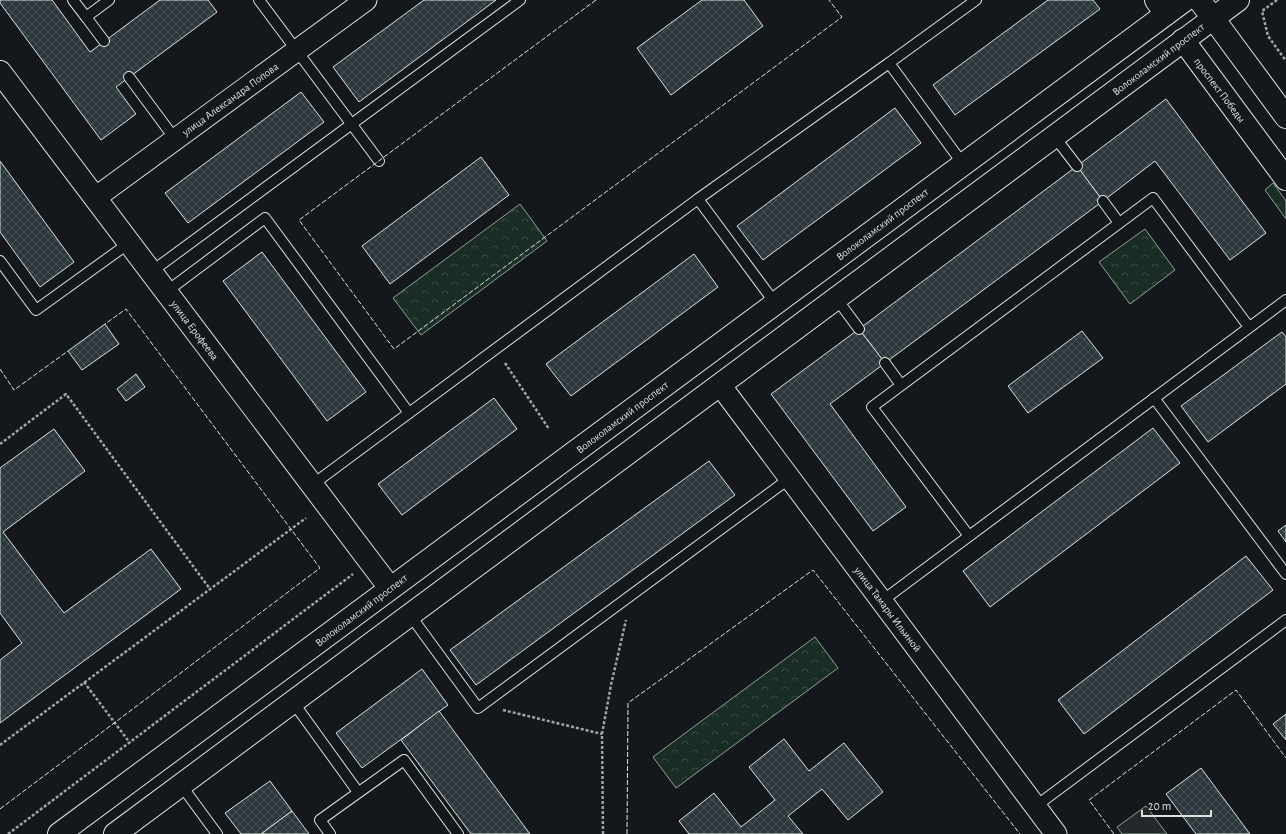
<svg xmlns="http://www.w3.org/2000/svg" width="1286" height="834" font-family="'Alegreya Sans',sans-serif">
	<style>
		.grass { fill: url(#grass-tufts); stroke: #939e99 }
		.forest { fill: url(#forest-crowns); stroke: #939e99 }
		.parking { fill: #24282b; stroke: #939e99 }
		.building { fill: url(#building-cross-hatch); stroke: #d8e6dc }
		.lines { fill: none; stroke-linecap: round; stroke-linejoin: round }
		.lane-casing { stroke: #d8e6dc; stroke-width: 12 }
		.street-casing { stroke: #d8e6dc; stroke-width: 23 }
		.secondary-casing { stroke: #d8e6dc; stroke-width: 24 }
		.primary-casing { stroke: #d8e6dc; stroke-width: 24 }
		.path { stroke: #9da8a2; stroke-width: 2.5; stroke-dasharray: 3 2; stroke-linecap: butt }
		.lane { stroke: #14181c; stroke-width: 10 }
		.street { stroke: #14181c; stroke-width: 21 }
		.secondary { stroke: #14181c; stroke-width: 22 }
		.primary { stroke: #14181c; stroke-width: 22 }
		.fence { stroke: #d8e6dc; stroke-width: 1; stroke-dasharray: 5 2; stroke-linecap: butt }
		.labels { text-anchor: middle; stroke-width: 3; stroke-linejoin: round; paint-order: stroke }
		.street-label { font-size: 11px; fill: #d8e6dc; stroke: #14181c }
	</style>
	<defs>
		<pattern id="grass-tufts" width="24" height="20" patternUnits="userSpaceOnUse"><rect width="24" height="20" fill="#1a2d24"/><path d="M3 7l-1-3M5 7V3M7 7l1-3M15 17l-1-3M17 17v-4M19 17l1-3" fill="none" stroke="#3b4b43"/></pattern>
		<pattern id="forest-crowns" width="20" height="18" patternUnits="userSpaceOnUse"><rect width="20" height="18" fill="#1a2d24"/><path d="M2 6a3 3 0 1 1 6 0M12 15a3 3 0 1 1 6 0" fill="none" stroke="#3b4b43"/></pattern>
		<pattern id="building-cross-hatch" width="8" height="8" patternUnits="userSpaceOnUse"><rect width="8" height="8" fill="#2c363c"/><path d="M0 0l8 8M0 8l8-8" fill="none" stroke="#4a5358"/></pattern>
	</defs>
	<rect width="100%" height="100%" fill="#14181c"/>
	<!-- grass -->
	<path class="grass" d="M1273,183L1286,201V219L1265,190Z"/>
	<!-- forest -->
	<g class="forest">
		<path d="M520,204L547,241L421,335L393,298Z"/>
		<path d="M1145,229L1175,270L1130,304L1099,262Z"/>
		<path d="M815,637L838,668L676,788L653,757Z"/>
	</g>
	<!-- parking -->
	<path class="parking" d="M1146,806L1167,834H1122L1117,827Z"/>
	<!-- building -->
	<g class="building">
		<path d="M0,0H52L90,52L160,0H208L217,12L116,87L136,114L101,140L0,3Z"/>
		<path d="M424,0H496L359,102L333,67Z"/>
		<path d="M702,0H744L763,26L671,95L637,48Z"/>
		<path d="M1048,0H1093L1100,9L955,115L933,85Z"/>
		<path d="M301,92L324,122L188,223L165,193Z"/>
		<path d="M1166,99L1266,233L1230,260L1155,161L1103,201L1077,166Z"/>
		<path d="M895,108L921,143L763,260L737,226Z"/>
		<path d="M481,157L509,195L390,284L362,246Z"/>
		<path d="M0,161L74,262L40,287L0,232Z"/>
		<path d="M1077,166L1103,201L885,363L859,329Z"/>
		<path d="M262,252L366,392L327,421L223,281Z"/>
		<path d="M694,254L718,287L571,396L546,364Z"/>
		<path d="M105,324L119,344L82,370L68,351Z"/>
		<path d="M859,329L885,363L830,404L906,507L873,531L771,394Z"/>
		<path d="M1082,331L1103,358L1028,413L1008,386Z"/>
		<path d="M1282,332L1286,337V384L1208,442L1181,406Z"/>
		<path d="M136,374L145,387L126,401L117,389Z"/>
		<path d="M494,398L517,429L402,515L378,484Z"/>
		<path d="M1153,428L1180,463L990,607L963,571Z"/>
		<path d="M54,429L85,471L3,532L64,613L151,549L181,589L0,723V660L22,643L0,613V468Z"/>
		<path d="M709,461L735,495L476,685L450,650Z"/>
		<path d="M1286,525V542L1278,531Z"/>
		<path d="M1246,556L1273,590L1084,734L1058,700Z"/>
		<path d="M422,669L448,705L362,768L336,733Z"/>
		<path d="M439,711L530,834H471L401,740Z"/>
		<path d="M1286,714V740L1273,724Z"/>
		<path d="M784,739L809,771L844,743L883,792L848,820L822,789L788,816L803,834H689L679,821L714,793L741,827L775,800L749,767Z"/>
		<path d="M1201,768L1250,834H1196L1166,794Z"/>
		<path d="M270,781L292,811L261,834H241L225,813Z"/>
		<path d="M292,811L309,834H261Z"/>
	</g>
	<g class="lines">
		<!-- lane casing -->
		<g class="lane-casing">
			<g id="lane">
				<path d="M73,0L86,17L109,0"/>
				<path d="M259,0L379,161"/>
				<path d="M86,17L104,41"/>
				<path d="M889,63L976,0"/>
				<path d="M129,77L175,139"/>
				<path d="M1054,136L1077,166"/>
				<path d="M698,199L889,63L963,164"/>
				<path d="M1103,201L1119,223"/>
				<path d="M0,261L36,310L129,243"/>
				<path d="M151,272L520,0"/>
				<path d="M166,292L265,218L409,413L312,485"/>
				<path d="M836,298L859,329"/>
				<path d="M885,363L901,385"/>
				<path d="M1154,398L1286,574"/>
				<path d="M409,413L698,199L775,303"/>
				<path d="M969,536L872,407L1153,198L1249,327"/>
				<path d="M882,601L1286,300"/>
				<path d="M410,615L478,708L790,478"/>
				<path d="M293,702L358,792"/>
				<path d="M181,785L217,834"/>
				<path d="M1036,806L1286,620"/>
				<path d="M330,834L320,820L404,760L458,834"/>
			</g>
		</g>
		<!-- street casing -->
		<g class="street-casing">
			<g id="street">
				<path d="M95,198L366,0"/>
				<path d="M720,385L1056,834"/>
			</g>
		</g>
		<!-- secondary casing -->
		<g class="secondary-casing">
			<g id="secondary">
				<path d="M1156,0L1166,14"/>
				<path d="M1213,18L1286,117"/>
				<path d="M1183,40L1286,179"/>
				<path d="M0,72L390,588"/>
			</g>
		</g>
		<!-- primary casing -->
		<g class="primary-casing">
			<g id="primary">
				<path d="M1199,0L1213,18"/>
				<path d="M59,834L1185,0"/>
				<path d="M115,834L1238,0"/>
			</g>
		</g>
		<!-- path -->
		<g class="path">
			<path d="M1277,0L1262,11L1268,36L1286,61"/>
			<path d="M505,363L549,429"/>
			<path d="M0,444L66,394L210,589"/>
			<path d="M84,682L130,743"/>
			<path d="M503,710L602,734"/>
			<path d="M0,745L306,518"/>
			<path d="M8,834L353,574"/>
			<path d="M603,834L602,734L611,685L626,620"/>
		</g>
		<!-- lane -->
		<use href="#lane" class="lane"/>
		<!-- street -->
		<use href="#street" class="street"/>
		<!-- secondary -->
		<use href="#secondary" class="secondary"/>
		<!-- primary -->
		<use href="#primary" class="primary"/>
		<!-- fence -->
		<g class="fence">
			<path d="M596,0L299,220L394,349L842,17L829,0"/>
			<path d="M0,369L14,390L68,351"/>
			<path d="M0,809L320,568L126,309L105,324"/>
			<path d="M627,834L628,703L813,570L1020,834"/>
			<path d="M1114,834L1089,800L1236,690L1286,758"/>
		</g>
	</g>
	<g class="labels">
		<!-- street labels -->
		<g class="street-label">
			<text transform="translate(1158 59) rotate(-37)" y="4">Волоколамский проспект</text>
			<text transform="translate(1220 90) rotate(53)" y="4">проспект Победы</text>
			<text transform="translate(230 99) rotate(-36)" y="4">улица Александра Попова</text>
			<text transform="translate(882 224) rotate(-37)" y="4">Волоколамский проспект</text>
			<text transform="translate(195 330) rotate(53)" y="4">улица Ерофеева</text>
			<text transform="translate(622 417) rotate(-37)" y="4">Волоколамский проспект</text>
			<text transform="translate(888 609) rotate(53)" y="4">улица Тамары Ильиной</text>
			<text transform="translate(361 610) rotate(-37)" y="4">Волоколамский проспект</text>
		</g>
	</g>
	<!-- scale -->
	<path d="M1142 810v6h69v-6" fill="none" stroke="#d8e6dc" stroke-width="2"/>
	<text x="1148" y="810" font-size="12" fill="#d8e6dc" stroke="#14181c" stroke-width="3" paint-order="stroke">20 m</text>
</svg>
